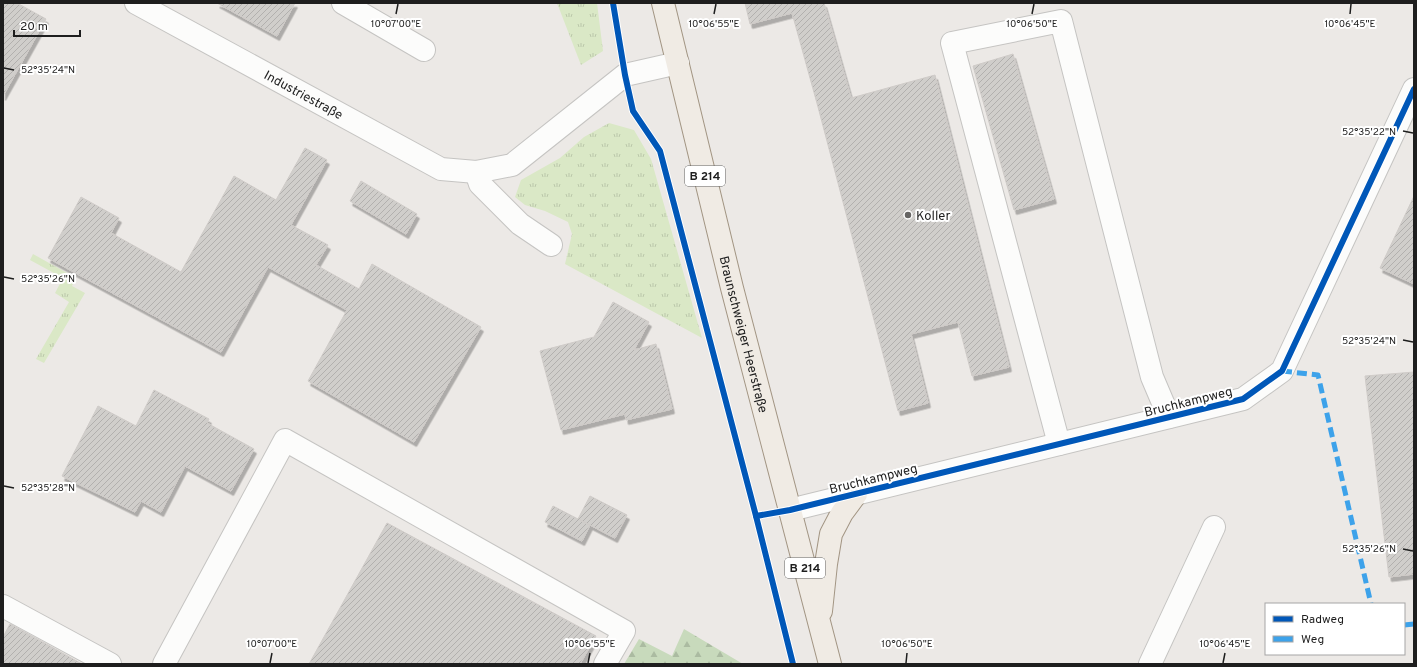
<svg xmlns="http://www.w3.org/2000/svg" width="1417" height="667" font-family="Overpass,sans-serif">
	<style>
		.grass { fill: url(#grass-tufts) }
		.forest { fill: url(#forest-firs) }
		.building { fill: url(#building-hatch); stroke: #cfcbc8; filter: url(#shadow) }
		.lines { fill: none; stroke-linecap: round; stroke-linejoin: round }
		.minor-casing { stroke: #c5c4c2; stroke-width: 24 }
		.major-casing { stroke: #a29583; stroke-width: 24 }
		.minor { stroke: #fcfcfb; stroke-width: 22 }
		.major { stroke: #f0ebe4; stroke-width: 22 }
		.quiet { stroke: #3da2ea; stroke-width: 5; stroke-dasharray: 10 5; stroke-linecap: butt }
		.cycleway-casing { stroke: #fff; stroke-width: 8 }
		.cycleway { stroke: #0057b8; stroke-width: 6 }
		.ticks { fill: none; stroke: #1e1e1e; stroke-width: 1.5 }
		.poi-dot { fill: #666564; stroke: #fff; stroke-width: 1.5 }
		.labels { text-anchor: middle; stroke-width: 4; stroke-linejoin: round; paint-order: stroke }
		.shield { fill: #fff; stroke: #626262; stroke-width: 1 }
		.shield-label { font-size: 12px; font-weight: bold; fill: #1e1e1e }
		.street-label { font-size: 13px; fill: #1e1e1e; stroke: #fff }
		.poi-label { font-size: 13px; fill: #1e1e1e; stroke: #fff; text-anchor: start }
		.ticks-label { font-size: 10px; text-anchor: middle; fill: #1e1e1e; stroke: #fff; stroke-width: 4; stroke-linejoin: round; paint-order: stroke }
	</style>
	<defs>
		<pattern id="grass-tufts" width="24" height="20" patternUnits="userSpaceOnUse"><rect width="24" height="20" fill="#dae8c6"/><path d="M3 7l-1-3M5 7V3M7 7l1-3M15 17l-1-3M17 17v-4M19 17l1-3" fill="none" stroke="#bbc7aa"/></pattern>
		<pattern id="forest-firs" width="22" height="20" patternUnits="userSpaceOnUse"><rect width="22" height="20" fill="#c8dabc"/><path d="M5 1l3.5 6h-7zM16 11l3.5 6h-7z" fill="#abbba1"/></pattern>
		<pattern id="building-hatch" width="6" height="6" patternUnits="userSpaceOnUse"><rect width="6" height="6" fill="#d0cecb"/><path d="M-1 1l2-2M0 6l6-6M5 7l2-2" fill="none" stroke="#b2b0ae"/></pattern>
		<filter id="shadow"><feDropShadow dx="2.5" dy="4.5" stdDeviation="0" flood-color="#0004"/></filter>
	</defs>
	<rect width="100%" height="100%" fill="#ece9e6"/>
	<!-- grass -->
	<g class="grass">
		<path d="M557,3H597L603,51L581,65Z"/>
		<path d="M609,123L634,130L651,159L702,338L565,264L572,234L568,222L545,211L525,205L515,197L521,180L560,158L584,137Z"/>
		<path d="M33,254L76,278L72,286L85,293L44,363L36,359L69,302L55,293L63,278L30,260Z"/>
	</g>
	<!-- forest -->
	<path class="forest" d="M684,629L743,664H624L639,639L672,656Z"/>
	<!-- building -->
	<g class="building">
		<path d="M3,3H17L46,19L3,96Z"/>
		<path d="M217,3H295L277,36Z"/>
		<path d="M745,3H824L851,98L935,75L1009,367L972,376L958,322L911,334L928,403L898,411L818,107L792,13L750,24Z"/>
		<path d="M1013,54L1054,199L1014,210L973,66Z"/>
		<path d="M305,148L327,160L291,225L328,245L316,265L359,289L372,264L481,327L414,442L308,381L347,310L268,267L221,352L48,258L81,197L119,218L111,233L181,272L234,176L276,200Z"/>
		<path d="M361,181L417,214L406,234L350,201Z"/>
		<path d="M1414,196V284L1380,268Z"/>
		<path d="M613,302L649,322L634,350L656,344L672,409L626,420L625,414L561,430L540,351L594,337Z"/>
		<path d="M1414,372V574L1389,577L1365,376Z"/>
		<path d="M154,390L209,419L207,423L254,449L231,491L185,466L161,512L141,501L135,512L62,476L98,406L136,426Z"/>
		<path d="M590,496L627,515L615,538L580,520L590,525L582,541L545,522L553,506L578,519Z"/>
		<path d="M387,523L596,636L580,664H309Z"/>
		<path d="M10,624L48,645L82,664H3V637Z"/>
	</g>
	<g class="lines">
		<!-- minor casing -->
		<g class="minor-casing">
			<g id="minor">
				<path id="s1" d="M136,3L441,169L476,172L512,165L625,75L678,63"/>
				<path d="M343,3L424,50"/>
				<path d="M476,172L480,184L520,224L551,245"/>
				<path d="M1059,444L952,43L1061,21L1152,377L1169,417"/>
				<path d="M790,510L1243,399L1282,371L1414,89"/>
				<path d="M3,606L110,664"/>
				<path d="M164,664L285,440L624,631L605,664"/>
				<path d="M1150,664L1214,527"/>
			</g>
		</g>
		<!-- major casing -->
		<g class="major-casing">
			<g id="major">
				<path id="s2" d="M663,3L732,288L830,664"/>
				<path d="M821,611L826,564L831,534L842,513L856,494"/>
			</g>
		</g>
		<!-- minor -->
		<use href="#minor" class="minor"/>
		<!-- major -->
		<use href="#major" class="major"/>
		<!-- quiet -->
		<g class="quiet">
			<path d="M1282,371L1318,375L1371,604"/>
			<path d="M1404,625L1414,624"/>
		</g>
		<!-- cycleway casing -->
		<g class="cycleway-casing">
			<g id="cycleway">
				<path d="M613,3L625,75L633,111L660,151L756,516L793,664"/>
				<path d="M756,516L790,510L1243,399L1282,371L1414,89"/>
			</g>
		</g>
		<!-- cycleway -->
		<use href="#cycleway" class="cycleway"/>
	</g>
	<!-- ticks -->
	<path class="ticks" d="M396,14L398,4M714,14L716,4M1032,14L1034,4M1350,14L1351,4M4,68L14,70M1403,131L1413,133M4,277L14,279M1403,340L1413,342M4,486L14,488M1403,549L1413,551M270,663L272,653M588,663L590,653M906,663L907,653M1223,663L1225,653"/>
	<!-- markers -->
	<circle class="poi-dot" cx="908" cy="215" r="4"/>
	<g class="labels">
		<!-- shield labels -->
		<g class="shield">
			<rect x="685" y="166" width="40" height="20" rx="3"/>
			<rect x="785" y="558" width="40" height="20" rx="3"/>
		</g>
		<g class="shield-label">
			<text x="705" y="180">B 214</text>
			<text x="805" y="572">B 214</text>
		</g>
		<!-- street labels -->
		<g class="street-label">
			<text dy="5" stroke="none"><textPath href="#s1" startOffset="191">Industriestraße</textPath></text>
			<text dy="5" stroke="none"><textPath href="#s2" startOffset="341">Braunschweiger Heerstraße</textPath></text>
			<text transform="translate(1188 401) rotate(-14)" y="5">Bruchkampweg</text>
			<text transform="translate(873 478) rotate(-14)" y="5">Bruchkampweg</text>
		</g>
		<!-- poi labels -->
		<g class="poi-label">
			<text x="916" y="220">Koller</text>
		</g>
	</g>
	<g class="ticks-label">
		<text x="396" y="27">10°07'00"E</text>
		<text x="714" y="27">10°06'55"E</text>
		<text x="1032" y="27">10°06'50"E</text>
		<text x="1350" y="27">10°06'45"E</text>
		<text x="48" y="73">52°35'24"N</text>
		<text x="1369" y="135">52°35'22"N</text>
		<text x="48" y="282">52°35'26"N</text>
		<text x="1369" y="344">52°35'24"N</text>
		<text x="48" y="491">52°35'28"N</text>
		<text x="1369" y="552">52°35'26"N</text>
		<text x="272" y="647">10°07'00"E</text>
		<text x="590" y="647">10°06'55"E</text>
		<text x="907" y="647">10°06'50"E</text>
		<text x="1225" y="647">10°06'45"E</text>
	</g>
	<!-- border -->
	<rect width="1417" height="667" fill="none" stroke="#1e1e1e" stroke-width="8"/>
	<!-- legend -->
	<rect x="1265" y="603" width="140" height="52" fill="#ffffff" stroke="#a5a5a5"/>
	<rect x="1273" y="616" width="20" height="6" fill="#0057b8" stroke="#a5a5a5"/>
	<text x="1301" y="623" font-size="12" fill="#1e1e1e">Radweg</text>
	<rect x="1273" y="636" width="20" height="6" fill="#3da2ea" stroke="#a5a5a5"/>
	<text x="1301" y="643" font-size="12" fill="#1e1e1e">Weg</text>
	<!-- scale -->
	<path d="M14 30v6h66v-6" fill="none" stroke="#1e1e1e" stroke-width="2"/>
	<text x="20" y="30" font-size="12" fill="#1e1e1e" stroke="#ffffff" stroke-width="3" paint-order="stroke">20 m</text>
</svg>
